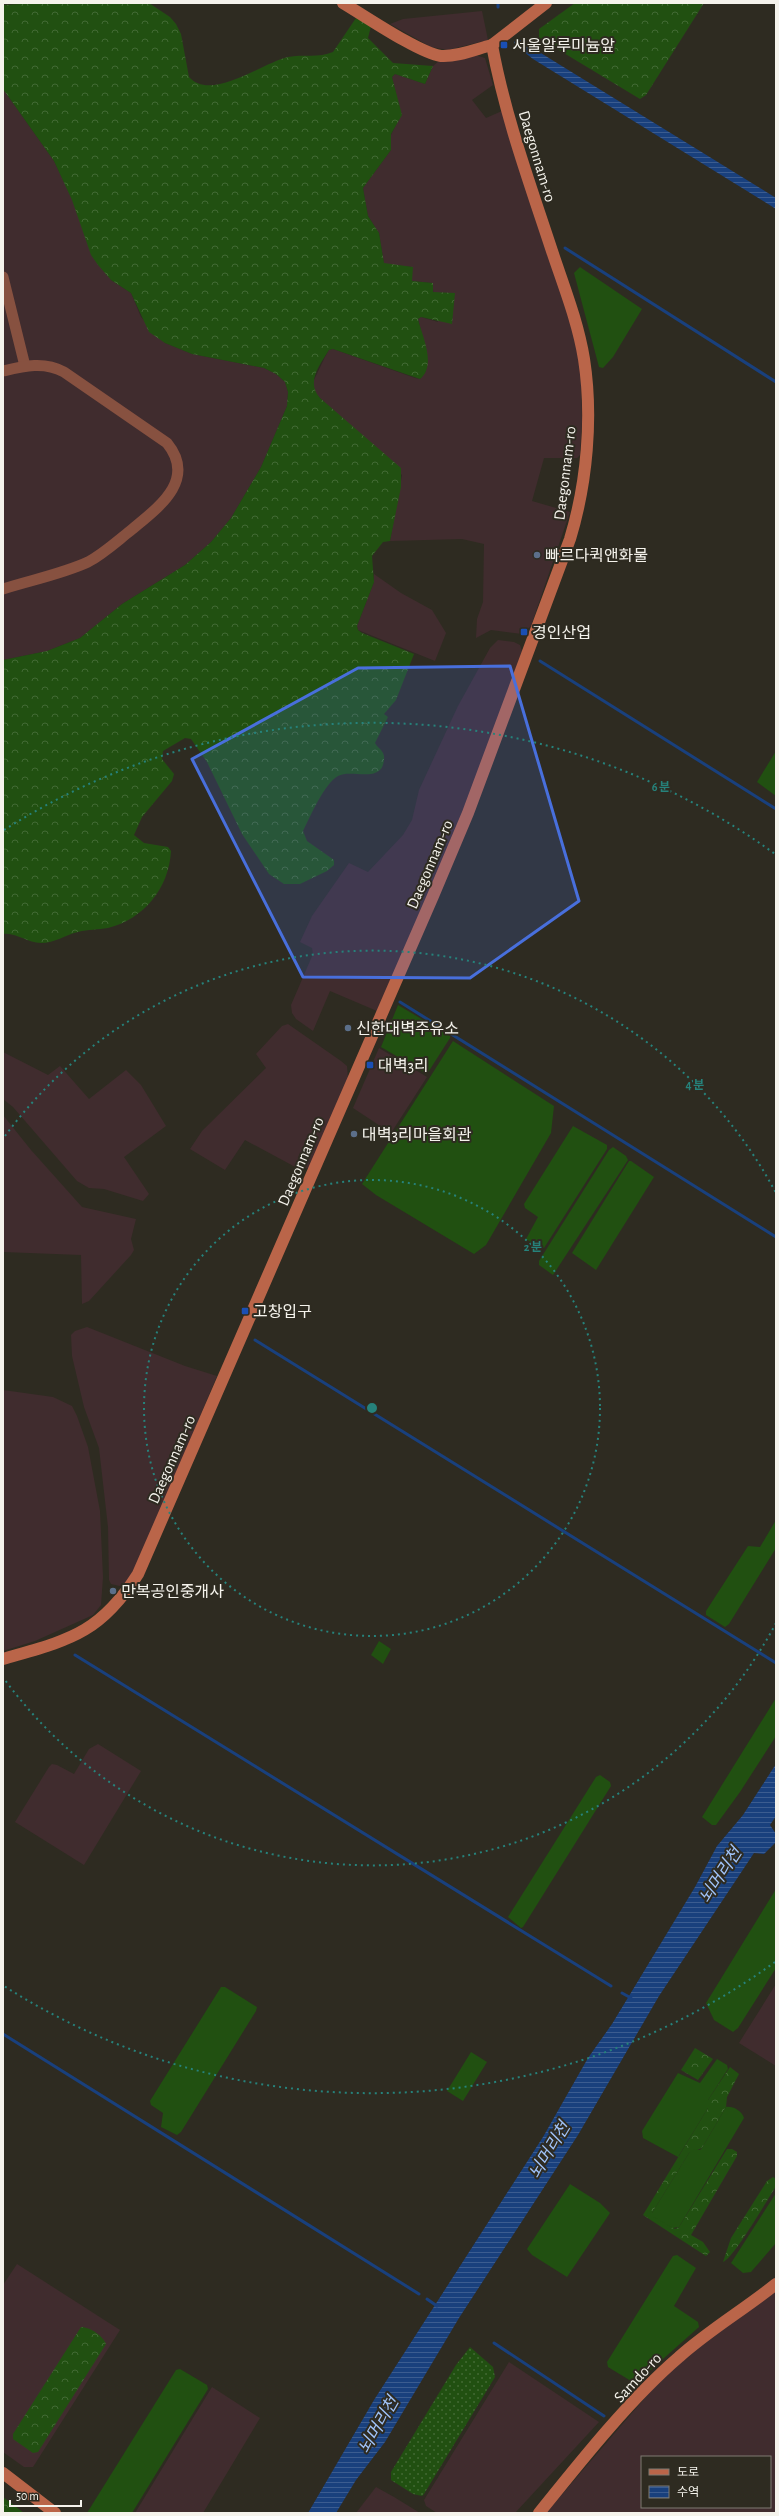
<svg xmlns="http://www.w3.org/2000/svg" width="779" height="2516" font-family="'Alegreya Sans','Noto Sans KR',sans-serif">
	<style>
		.industrial { fill: #402c2e; fill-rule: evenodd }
		.grass { fill: url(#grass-dots) }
		.forest { fill: url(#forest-crowns) }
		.garden { fill: #215011 }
		.water { fill: url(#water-rules) }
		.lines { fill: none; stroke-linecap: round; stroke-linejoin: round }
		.stream { stroke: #19407d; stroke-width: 3 }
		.street { stroke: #875140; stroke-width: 11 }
		.secondary { stroke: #ba6549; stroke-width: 12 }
		.marked { fill: #486fdc; fill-opacity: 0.2; stroke: #486fdc; stroke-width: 3; stroke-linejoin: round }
		.ring { fill: none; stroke: #26827b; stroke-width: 2; stroke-dasharray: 2 4 }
		.transit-dot { fill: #1a4fb4; stroke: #2e2b21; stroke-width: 1.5 }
		.service-dot { fill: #5c6f8a; stroke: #2e2b21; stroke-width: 1.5 }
		.labels { text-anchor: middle; stroke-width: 4; stroke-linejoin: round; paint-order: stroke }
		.poi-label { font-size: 16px; fill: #f5f3ec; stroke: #2e2b21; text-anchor: start }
		.street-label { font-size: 16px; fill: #f5f3ec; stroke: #2e2b21 }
		.water-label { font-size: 17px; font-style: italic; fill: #a0c3f9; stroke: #2e2b21 }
		.centre { fill: #26827b; stroke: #2e2b21; stroke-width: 2 }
		.ring-label { font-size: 12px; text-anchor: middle; font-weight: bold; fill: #26827b; stroke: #2e2b21; stroke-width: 4; stroke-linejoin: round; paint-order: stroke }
	</style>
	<defs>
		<pattern id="grass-dots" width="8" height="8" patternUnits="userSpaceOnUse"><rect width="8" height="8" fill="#215011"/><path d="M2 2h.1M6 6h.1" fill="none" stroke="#426a34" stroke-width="1.8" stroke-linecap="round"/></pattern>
		<pattern id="forest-crowns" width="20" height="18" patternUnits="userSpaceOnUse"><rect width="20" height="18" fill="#215011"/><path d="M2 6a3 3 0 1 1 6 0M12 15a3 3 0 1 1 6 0" fill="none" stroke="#426a34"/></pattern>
		<pattern id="water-rules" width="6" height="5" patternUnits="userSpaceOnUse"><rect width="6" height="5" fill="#19407d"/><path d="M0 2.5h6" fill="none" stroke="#3b5c90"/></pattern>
	</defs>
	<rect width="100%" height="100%" fill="#2e2b21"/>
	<!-- industrial -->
	<g class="industrial">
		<path d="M482,11L488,40L448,50L431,47L390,24L403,19Z"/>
		<path d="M475,55L485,58L493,85L472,100L486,118L502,111L575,335L581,373L582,421L580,455L577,458H544L532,501L570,512L531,626L522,634L491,630L476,638L477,619L483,602L484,544L462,539L390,541L402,475L320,398L314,392L313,382L325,357L329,350L333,349L415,378L420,379L426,371L427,353L418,319L421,317L438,322L432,283L412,281V267L384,264L379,233L368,216L363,188L391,150V135L401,115L392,77L395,74L425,84L433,66L439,61Z"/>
		<path d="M3,89L54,161L111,280L131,293L141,317L165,343L192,354L264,368L276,374L285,382L288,392L287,406L261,467L231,518L211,542L185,565L122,604L80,638L47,651L3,660Z"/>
		<path d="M374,574L401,593L432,610L446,633L435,661L358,630L357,626L374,582Z"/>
		<path d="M498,640L514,642L520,645L522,651L468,800L425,905L377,1011L330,991L313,1031L296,1019L292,1013L291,1005L313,954L312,948L300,942L312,916L349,863L368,872L403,835L412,820L419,790L458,706L490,648Z"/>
		<path d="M288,1024L341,1061L347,1066L348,1079L309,1168L299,1169L245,1140L225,1170L190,1149L202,1131L266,1068L256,1054L282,1026Z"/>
		<path d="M379,1048L427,1077L391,1133L353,1108Z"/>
		<path d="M3,1052L48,1075L60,1066L89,1099L126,1070L141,1085L166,1126L124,1157L149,1194L143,1201L104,1189L89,1188L77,1181L13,1107L3,1099Z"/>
		<path d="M3,1115L31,1150L82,1207L136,1219L131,1239L134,1250L131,1255L89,1301L82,1304L81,1255L3,1252Z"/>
		<path d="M87,1327L185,1366L217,1376L140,1559L124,1587L111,1584L109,1580L108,1527L99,1448L84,1407L72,1356L71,1335L75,1331Z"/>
		<path d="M3,1390L53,1397L72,1406L77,1416L88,1447L100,1511L103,1577L101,1605L93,1615L35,1641L3,1651Z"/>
		<path d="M98,1744L141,1771L84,1865L15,1822L49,1767L52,1764L57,1765L74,1774L89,1749Z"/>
		<path d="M776,1984V2066L739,2043Z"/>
		<path d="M17,2264L120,2330L33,2467H24L3,2452V2285Z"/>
		<path d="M776,2290V2513H546L650,2392L678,2362ZM642,2457H770V2507H642Z"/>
		<path d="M509,2362L599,2422L515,2513H437L426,2506L424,2500Z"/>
		<path d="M212,2387L260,2418L203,2513H135Z"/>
		<path d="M376,2487L394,2497L420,2513H356Z"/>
	</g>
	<!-- grass -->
	<path class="grass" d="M470,2347L493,2367L495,2377L424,2494L422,2496L413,2494L391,2480V2472L456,2365Z"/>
	<!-- forest -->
	<g class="forest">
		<path d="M37,3H149L170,17L176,24L181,34L189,77C211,102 262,63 288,57C303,54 319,58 333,52L356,18L371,26L368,38L393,63L433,66L425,84L395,74L392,77L402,115L391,134V150L363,188L368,216L379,233L384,263L413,267L412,281L433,283V292L455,293L452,324L421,317L418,319C422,336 437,365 420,379L333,349L329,350C319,366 306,382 320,398L401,468V487L390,541L383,542L372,556L374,582L357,626L358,630L362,633L414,654L396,700L384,714L388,717L375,743C377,747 381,749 383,753C385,757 384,761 383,765C377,782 350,769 338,776C324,784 310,817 303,831L307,841L334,860V865L327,871L300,884H284L269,874L242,834L207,762L191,739L185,738L163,751L162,759L174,774L172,781L142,817L134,835L144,843L168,847L171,851C169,888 144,919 108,928C98,930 88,929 78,932C65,935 55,943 41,943C27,943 16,932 3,934V660L47,651L80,638L122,604L185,565L211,542L231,518L261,467L287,406L288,392L285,382L276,374L264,368L192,354L165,343L149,332L131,293L111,280L98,265L91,255L72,200L54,161L3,89V5Z"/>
		<path d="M575,3H704L646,95L640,99L539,38V29Z"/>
		<path d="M695,2048L713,2059L698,2080L681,2070Z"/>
		<path d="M730,2067L739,2074L727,2097L726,2107L702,2148L689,2153L652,2213L675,2229L679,2227L727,2149H732L737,2152V2156L691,2235L703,2242L710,2252L706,2256L643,2215L708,2108V2100Z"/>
		<path d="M773,2177L776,2179V2186C768,2199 733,2259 723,2262L731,2238L767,2181Z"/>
		<path d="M81,2327C90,2327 103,2336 106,2344L38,2452L33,2453L13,2439V2434Z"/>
		<path d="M3,2497L24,2513H3Z"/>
	</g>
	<!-- garden -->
	<g class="garden">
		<path d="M580,267L642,309L613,357L603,368L599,367L574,273Z"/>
		<path d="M776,751V796L757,782Z"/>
		<path d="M398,1005L450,1036V1038L427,1074L381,1047Z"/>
		<path d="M453,1041L554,1106L551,1133L486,1245L474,1254L376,1195L362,1184Z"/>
		<path d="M573,1126L607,1145V1149L544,1248H540L526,1239L538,1217L525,1208L524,1204Z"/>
		<path d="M613,1147L626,1156L628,1160L553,1275L539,1265V1261L609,1150Z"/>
		<path d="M629,1161H631L654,1177L596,1270L572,1253Z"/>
		<path d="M776,1520V1548L729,1624L725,1627L706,1615V1611L748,1546L760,1547Z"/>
		<path d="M379,1641L391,1649L383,1664L371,1655Z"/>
		<path d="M776,1698V1736L740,1792L716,1825H712L702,1817Z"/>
		<path d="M600,1775L610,1782L611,1786L523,1927L521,1928L508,1917L596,1777Z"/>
		<path d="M776,1889V1968L738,2028L733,2032L714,2020L706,2003Z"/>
		<path d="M221,1987H225L257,2007L256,2011L181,2132L177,2135L161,2127L163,2113L151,2105L150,2101Z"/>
		<path d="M471,2052L487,2062L463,2101L447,2091Z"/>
		<path d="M717,2059L727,2065L728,2069L708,2100V2108L678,2157L643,2138L642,2131L678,2073L700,2083Z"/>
		<path d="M726,2107C733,2106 742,2111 744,2118L679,2227L673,2228L652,2216V2213L689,2153L694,2149L700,2150L702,2148Z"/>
		<path d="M570,2184L600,2203L610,2213L567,2277L532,2255L527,2249Z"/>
		<path d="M776,2193V2243L751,2272L743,2273L731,2263Z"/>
		<path d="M677,2255L696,2268L674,2306L698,2322L699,2327L637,2382L631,2381L608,2367L607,2362L673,2256Z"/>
		<path d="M180,2369L207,2385L208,2389L132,2513H87L176,2370Z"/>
	</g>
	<!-- water -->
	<g class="water">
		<path d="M518,39L776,198V209L533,59L515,45L514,42Z"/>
		<path d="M776,1764V1816L770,1825L776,1834V1842L764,1854L754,1853L659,1996L578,2135L459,2318L385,2442L356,2480L336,2513H308L374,2400L543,2137L588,2058L612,2024L695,1887L717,1846L743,1815Z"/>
	</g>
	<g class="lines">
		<!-- stream -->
		<g class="stream">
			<path d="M498,3V7"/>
			<path d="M565,248L776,382"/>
			<path d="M540,661L776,809"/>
			<path d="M400,1002L776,1237"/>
			<path d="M255,1340L776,1663"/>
			<path d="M75,1655L611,1986"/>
			<path d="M622,1993L631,1998"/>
			<path d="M3,2034L419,2294"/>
			<path d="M427,2299L437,2306"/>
			<path d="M494,2343L604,2416"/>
		</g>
		<!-- street -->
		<g class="street">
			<path d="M3,277L25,366"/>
			<path d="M3,371C24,366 44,361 64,372L167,443C198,481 156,509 130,531C116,542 103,554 88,562C62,574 31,580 3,589"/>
		</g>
		<!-- secondary -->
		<g class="secondary">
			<path d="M343,3C365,16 419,53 441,56C458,57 476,49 492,45"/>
			<path d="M3,1659C68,1640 99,1635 138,1574L433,896L468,813L570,539C587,483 593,417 584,359C578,322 564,287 552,251C530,184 505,116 492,45L546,3"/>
			<path d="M3,2473L55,2513"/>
			<path d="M539,2513C580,2462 630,2399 679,2357C709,2330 745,2309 776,2284"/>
		</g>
	</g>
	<!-- marked area -->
	<path class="marked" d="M510,666L579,901L470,978L303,977L192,759L358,668Z"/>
	<!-- distance rings -->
	<g class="ring">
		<circle cx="372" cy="1408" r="228"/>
		<path d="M776 1623A457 457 0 0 1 5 1680M5 1136A457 457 0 0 1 776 1193"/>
		<path d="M775 1962A685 685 0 0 1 4 1986M4 830A685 685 0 0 1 775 854"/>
	</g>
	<!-- markers -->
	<g class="transit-dot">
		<rect x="500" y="41" width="8" height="8" rx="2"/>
		<rect x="520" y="628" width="8" height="8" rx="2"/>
		<rect x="366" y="1061" width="8" height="8" rx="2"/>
		<rect x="241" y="1307" width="8" height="8" rx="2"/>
	</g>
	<g class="service-dot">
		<circle cx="537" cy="555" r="4"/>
		<circle cx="348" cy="1028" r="4"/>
		<circle cx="354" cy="1134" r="4"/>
		<circle cx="113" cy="1591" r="4"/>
	</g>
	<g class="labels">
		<!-- poi labels -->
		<g class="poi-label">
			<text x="512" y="51">서울알루미늄앞</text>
			<text x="545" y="561">빠르다퀵앤화물</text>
			<text x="532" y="638">경인산업</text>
			<text x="356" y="1034">신한대벽주유소</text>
			<text x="378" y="1071">대벽3리</text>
			<text x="362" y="1140">대벽3리마을회관</text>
			<text x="253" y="1317">고창입구</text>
			<text x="121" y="1597">만복공인중개사</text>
		</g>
		<!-- street labels -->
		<g class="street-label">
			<text transform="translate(538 156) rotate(73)" y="6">Daegonnam-ro</text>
			<text transform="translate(564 473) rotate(-83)" y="6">Daegonnam-ro</text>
			<text transform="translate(429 864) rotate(-67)" y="6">Daegonnam-ro</text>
			<text transform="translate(300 1161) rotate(-67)" y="6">Daegonnam-ro</text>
			<text transform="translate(171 1459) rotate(-66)" y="6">Daegonnam-ro</text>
			<text transform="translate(637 2377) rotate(-47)" y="6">Samdo-ro</text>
		</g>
		<!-- water labels -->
		<g class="water-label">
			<text transform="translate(720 1875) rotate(-57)" y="6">뇌머리천</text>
			<text transform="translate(549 2150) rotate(-59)" y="6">뇌머리천</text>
			<text transform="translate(378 2425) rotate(-60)" y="6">뇌머리천</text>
		</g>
	</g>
	<circle cx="372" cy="1408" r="6" class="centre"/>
	<g class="ring-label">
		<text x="661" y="791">6 분</text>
		<text x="695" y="1089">4 분</text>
		<text x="533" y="1251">2 분</text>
	</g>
	<!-- border -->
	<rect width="779" height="2516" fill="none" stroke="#f5f3ec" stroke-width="8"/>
	<!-- legend -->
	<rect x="641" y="2456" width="130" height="52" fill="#2e2b21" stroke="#7e7b72"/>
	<rect x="649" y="2469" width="20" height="6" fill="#ba6549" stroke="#7e7b72"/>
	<text x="677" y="2476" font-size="12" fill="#f5f3ec">도로</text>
	<rect x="649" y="2486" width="20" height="12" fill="url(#water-rules)" stroke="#7e7b72"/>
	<text x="677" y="2496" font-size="12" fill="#f5f3ec">수역</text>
	<!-- scale -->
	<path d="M10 2500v6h71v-6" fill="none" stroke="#f5f3ec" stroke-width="2"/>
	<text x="16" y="2500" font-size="12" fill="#f5f3ec" stroke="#2e2b21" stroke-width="3" paint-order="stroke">50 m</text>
</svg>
